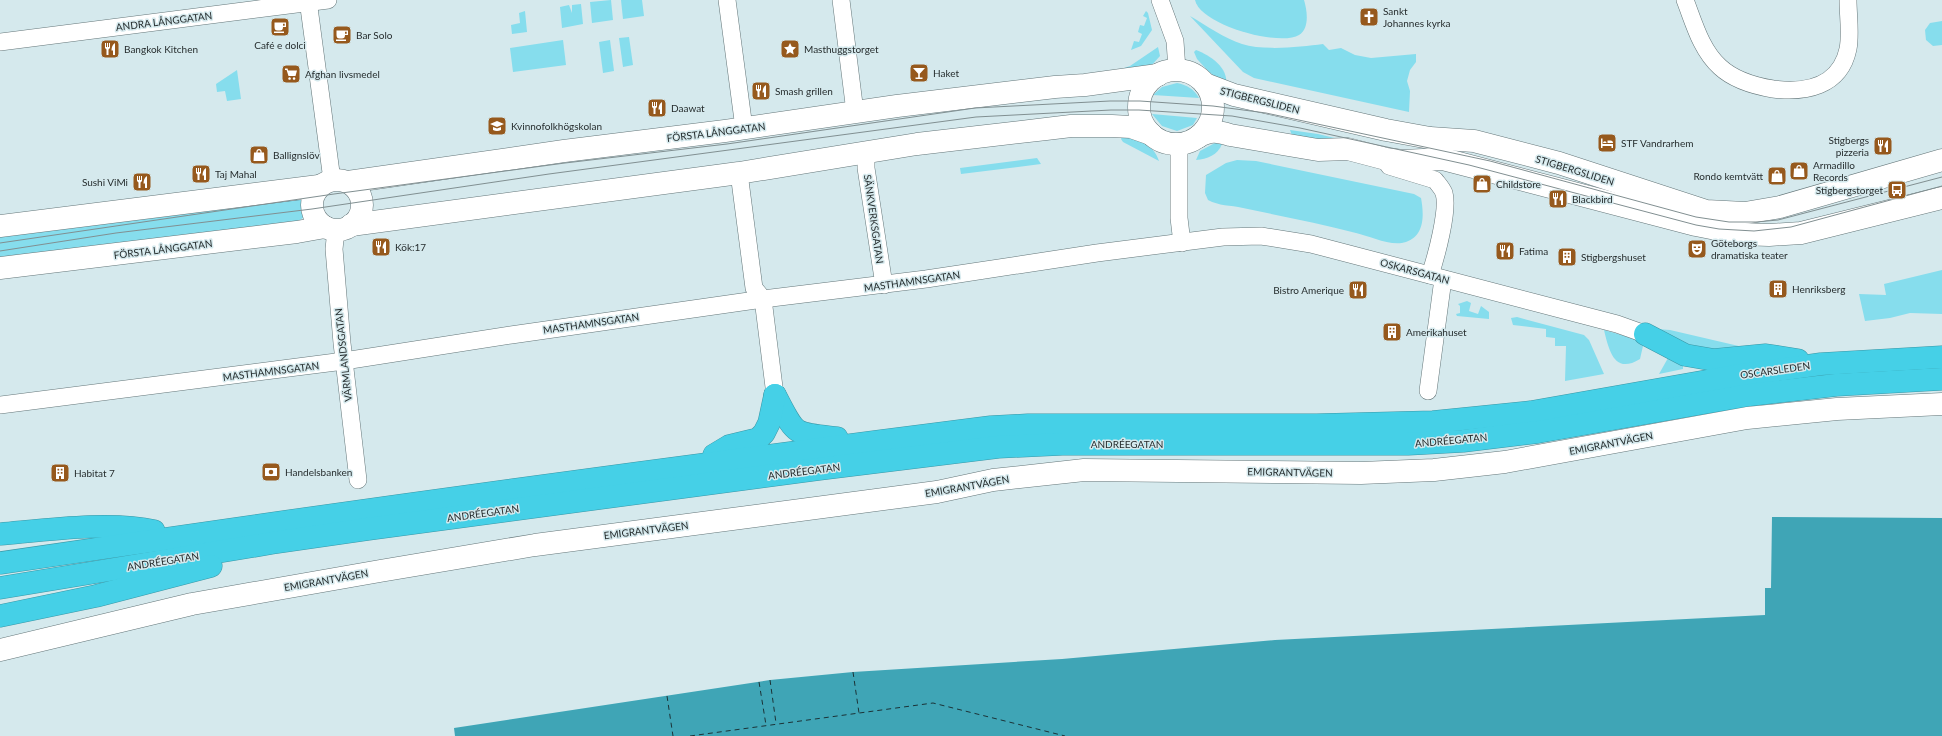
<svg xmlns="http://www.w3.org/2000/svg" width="1942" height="736" font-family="Lato,sans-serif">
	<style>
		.green { fill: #86dded }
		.water { fill: #3fa5b6 }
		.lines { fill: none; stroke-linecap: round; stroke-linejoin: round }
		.ferry { stroke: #1b3236; stroke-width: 1; stroke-dasharray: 5 4; stroke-linecap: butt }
		.street-casing { stroke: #647679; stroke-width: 18 }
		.secondary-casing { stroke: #647679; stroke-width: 23 }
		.highway-casing { stroke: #3a97a6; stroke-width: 23 }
		.street { stroke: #fff; stroke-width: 17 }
		.secondary { stroke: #fff; stroke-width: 22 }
		.highway { stroke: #45d0e7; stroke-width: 22 }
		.tram { stroke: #818f91; stroke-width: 1 }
		.labels { text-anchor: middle; stroke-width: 3; stroke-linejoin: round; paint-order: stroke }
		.poi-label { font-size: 10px; fill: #262d2e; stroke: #d5e9ed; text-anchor: start }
		.street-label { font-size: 10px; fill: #262d2e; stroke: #d5e9ed }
	</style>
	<rect width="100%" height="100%" fill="#d5e9ed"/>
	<!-- green -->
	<g class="green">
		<path d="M611,0L613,20L592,23L590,2Z"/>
		<path d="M621,0H642L644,16L623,19Z"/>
		<path d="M1195,0H1304C1307,10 1310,28 1299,35C1280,47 1200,25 1195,0Z"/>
		<path d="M581,4L583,24L562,28L560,7L569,5L572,13V5Z"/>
		<path d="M525,11L527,32L512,34L511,25L520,23L519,13Z"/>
		<path d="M1146,11L1148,13L1152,30L1141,46L1131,50L1134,41L1139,42L1142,34L1138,32L1140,25L1144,26L1147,18L1143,16Z"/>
		<path d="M1190,16C1207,26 1224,38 1242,44C1264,51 1301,47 1323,44L1329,50L1341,48L1355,55L1371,58L1416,54V62L1410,70L1407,81L1410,91L1409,112L1254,78L1243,72Z"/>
		<path d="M1942,21V45L1933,46L1926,40L1925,30L1930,23Z"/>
		<path d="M629,37L633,65L623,67L619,38Z"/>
		<path d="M563,40L566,65L513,72L510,48Z"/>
		<path d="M610,40L614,71L603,73L599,42Z"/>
		<path d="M1158,47L1160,56L1150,67L1116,71L1130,66Z"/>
		<path d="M1196,50C1210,55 1229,68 1226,85L1209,72L1197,59L1194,52Z"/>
		<path d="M237,70L241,99L227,101L225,91L217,92L216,84Z"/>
		<path d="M1177,83C1187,85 1194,89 1199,98L1153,95L1162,87Z"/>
		<path d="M1152,114L1197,118L1193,125L1177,131L1162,126Z"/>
		<path d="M1290,130L1318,134L1406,155L1294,141Z"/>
		<path d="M1123,133C1138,140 1154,144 1159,161L1123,142L1121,139Z"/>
		<path d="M1215,143L1222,144C1218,155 1207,159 1196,160L1200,151Z"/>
		<path d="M1037,158L1041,164L961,174L960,168Z"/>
		<path d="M1237,160L1256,161L1414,194L1421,198C1424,214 1425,236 1406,242C1391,247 1370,236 1356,233C1319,223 1280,216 1243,208C1230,205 1219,206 1208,200L1205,193L1206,175L1226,163Z"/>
		<path d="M299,197L305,201C307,211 309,215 298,221L0,262V236Z"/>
		<path d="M1942,270V314L1910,313L1890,318L1865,321L1859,294L1886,295L1884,284Z"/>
		<path d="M1467,301L1471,303L1469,311L1478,314L1481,306L1489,312V319L1457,316L1456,314L1460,313V306L1458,304Z"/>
		<path d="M1517,317L1584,335L1589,340L1604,374L1565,381L1566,346H1555V338L1546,337V329L1513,325L1511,318Z"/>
		<path d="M1657,329L1670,330L1743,347L1706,353Z"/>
		<path d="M1604,330L1639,340L1643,346L1640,359C1614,375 1609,350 1604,330Z"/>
		<path d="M1668,358L1683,366V369L1659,374Z"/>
	</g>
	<!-- water -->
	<path class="water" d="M1772,517L1942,518V736H455L454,728L770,680L853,672L1062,659L1275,640L1765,615V588H1771Z"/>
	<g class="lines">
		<!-- ferry -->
		<g class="ferry">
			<path d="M853,672L859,713"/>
			<path d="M770,680L776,723"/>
			<path d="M759,682L766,725"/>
			<path d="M667,696L673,736"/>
			<path d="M690,736L933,703L1065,736"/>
		</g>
		<!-- street casing -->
		<g class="street-casing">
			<g id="street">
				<path d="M308,0L332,180"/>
				<path d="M727,0L744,128"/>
				<path d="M841,0L855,112"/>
				<path d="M1160,0L1175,41L1177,70"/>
				<path d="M1685,0C1694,23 1701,50 1720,67C1734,80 1755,86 1773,89C1805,93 1840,87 1848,49C1851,34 1848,16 1848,0"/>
				<path d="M0,42L328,0"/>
				<path d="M1179,144V218L1182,243"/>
				<path d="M866,153V168L884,285"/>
				<path d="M1389,166L1435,180C1438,184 1442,188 1444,193C1449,210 1436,257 1430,275"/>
				<path d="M739,173L754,288L763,299L775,395"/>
				<path d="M336,230L334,249L342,343L358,480"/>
				<path d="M1428,391L1443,279"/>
				<path d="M0,405L344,361L511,335L763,299L926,279L1097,253L1223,237L1261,236L1311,244L1617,324L1645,334"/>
			</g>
		</g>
		<!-- secondary casing -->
		<g class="secondary-casing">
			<g id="secondary">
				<circle cx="1176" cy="107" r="37"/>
				<path d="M1205,84L1234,95L1386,130L1430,138L1474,141L1559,163L1706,211L1745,213L1780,207L1942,160"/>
				<path d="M1198,137C1210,130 1217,131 1230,135L1318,150L1348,149L1386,159L1403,161L1443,159L1696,225L1741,234L1769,235L1801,233L1942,198"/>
				<circle cx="337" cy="205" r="25"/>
				<path d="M348,182L564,151L725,131L897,106L1055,87L1085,85L1158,75"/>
				<path d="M351,225L739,173L917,144L1046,129L1071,126H1112L1131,127L1151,134"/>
				<path d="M0,226L319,186"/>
				<path d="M0,268L297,232L325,227"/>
				<path d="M0,650L192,604L380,571L535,545L937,492L993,480L1084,470L1361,473L1434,470L1505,462L1747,418L1837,409L1942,404"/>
			</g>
		</g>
		<!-- highway casing -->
		<g class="highway-casing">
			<g id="highway">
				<path d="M1645,334L1685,355L1714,360L1766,355L1798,360"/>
				<path d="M775,395C797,436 791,433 837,438"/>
				<path d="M714,455L729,446L758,439L764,433L769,423L775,395"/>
				<path d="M0,534C45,530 111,521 154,531"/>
				<path d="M0,563C330,514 660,469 991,427L1028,425H1317L1433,422L1531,412L1735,376L1821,364L1942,357"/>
				<path d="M0,588L272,543L368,529L819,469L998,447L1062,444H1408L1463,441L1538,432L1749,395L1836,385L1942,379"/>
				<path d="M0,616L96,596L211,566"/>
			</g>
		</g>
		<!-- street -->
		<use href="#street" class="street"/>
		<!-- secondary -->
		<use href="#secondary" class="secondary"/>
		<!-- highway -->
		<use href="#highway" class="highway"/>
		<!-- tram -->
		<g class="tram">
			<path d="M0,243L334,194L565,163L727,144L975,108L1110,101H1140L1213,106L1266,113L1490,161L1696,217L1729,222H1756L1778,220L1942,177"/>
			<path d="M0,251L116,233L312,209L549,174L976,117L1111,110H1139L1232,116L1300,128L1469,165L1696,225L1719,229L1754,231L1791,227L1942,186"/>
		</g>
	</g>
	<!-- icons -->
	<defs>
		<g id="church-square" transform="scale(1)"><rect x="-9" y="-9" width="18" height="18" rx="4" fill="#96591d" stroke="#d5e9ed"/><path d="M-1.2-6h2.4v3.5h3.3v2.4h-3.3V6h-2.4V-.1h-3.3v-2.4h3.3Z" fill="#fff"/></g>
		<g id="cafe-square" transform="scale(1)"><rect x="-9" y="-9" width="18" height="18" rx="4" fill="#96591d" stroke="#d5e9ed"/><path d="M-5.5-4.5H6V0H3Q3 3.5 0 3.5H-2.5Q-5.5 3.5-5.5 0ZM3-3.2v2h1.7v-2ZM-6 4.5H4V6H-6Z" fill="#fff"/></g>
		<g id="restaurant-square" transform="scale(1)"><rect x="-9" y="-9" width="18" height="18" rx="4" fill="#96591d" stroke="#d5e9ed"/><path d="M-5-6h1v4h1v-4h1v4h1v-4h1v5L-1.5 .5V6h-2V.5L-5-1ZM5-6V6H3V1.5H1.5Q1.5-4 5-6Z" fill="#fff"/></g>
		<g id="sight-square" transform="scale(1)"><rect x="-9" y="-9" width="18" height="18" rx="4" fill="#96591d" stroke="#d5e9ed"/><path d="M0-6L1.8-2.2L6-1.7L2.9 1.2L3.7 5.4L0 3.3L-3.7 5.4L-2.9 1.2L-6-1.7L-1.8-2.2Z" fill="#fff"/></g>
		<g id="bar-square" transform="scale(1)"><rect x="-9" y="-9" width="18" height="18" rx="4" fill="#96591d" stroke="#d5e9ed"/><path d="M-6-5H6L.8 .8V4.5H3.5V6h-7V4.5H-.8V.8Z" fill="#fff"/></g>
		<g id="supermarket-square" transform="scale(1)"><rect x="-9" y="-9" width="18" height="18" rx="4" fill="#96591d" stroke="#d5e9ed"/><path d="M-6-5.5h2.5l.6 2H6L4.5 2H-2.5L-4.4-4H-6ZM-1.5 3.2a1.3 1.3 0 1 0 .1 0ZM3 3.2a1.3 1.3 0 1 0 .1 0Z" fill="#fff"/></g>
		<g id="university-square" transform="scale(1)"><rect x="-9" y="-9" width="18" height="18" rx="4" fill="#96591d" stroke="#d5e9ed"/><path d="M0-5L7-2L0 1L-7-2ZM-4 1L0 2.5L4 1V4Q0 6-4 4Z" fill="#fff"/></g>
		<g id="hotel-square" transform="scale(1)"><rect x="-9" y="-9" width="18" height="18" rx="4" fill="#96591d" stroke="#d5e9ed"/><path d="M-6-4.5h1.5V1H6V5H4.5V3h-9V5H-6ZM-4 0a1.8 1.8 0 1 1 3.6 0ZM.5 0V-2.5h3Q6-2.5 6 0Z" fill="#fff"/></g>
		<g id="shop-square" transform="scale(1)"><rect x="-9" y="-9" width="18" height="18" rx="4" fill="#96591d" stroke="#d5e9ed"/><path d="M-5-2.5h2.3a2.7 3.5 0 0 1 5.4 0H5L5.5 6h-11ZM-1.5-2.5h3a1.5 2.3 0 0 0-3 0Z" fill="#fff"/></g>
		<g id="bus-square" transform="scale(1)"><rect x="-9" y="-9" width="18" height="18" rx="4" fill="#96591d" stroke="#d5e9ed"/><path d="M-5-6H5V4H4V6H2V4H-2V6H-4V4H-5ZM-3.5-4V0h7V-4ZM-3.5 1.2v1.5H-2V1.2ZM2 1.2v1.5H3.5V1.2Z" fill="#fff"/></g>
		<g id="theatre-square" transform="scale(1)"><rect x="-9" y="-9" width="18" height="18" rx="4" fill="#96591d" stroke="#d5e9ed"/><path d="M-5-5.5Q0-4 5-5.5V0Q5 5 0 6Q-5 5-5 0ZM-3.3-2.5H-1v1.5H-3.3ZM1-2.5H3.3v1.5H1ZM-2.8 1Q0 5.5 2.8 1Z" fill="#fff"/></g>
		<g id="building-square" transform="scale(1)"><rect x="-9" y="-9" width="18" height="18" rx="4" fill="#96591d" stroke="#d5e9ed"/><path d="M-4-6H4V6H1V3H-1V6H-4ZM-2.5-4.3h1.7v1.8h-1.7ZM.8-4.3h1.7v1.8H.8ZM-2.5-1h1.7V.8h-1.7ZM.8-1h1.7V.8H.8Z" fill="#fff"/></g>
		<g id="bank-square" transform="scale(1)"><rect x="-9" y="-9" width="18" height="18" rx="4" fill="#96591d" stroke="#d5e9ed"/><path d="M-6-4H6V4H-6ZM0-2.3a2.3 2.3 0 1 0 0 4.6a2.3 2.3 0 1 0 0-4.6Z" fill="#fff"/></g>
	</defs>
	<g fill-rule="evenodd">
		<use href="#church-square" x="1369" y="17"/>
		<use href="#cafe-square" x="280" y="27"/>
		<use href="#cafe-square" x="342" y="35"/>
		<use href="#restaurant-square" x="110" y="49"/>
		<use href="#sight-square" x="790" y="49"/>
		<use href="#bar-square" x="919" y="73"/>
		<use href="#supermarket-square" x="291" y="74"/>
		<use href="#restaurant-square" x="761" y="91"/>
		<use href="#restaurant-square" x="657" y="108"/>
		<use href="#university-square" x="497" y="126"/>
		<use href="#hotel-square" x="1607" y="143"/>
		<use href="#restaurant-square" x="1883" y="146"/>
		<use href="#shop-square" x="259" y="155"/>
		<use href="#shop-square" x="1799" y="171"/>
		<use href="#restaurant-square" x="201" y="174"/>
		<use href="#shop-square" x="1777" y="176"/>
		<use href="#restaurant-square" x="142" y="182"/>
		<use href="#shop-square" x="1482" y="184"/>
		<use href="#bus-square" x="1897" y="190"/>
		<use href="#restaurant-square" x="1558" y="199"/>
		<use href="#restaurant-square" x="381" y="247"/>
		<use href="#theatre-square" x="1697" y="249"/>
		<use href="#restaurant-square" x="1505" y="251"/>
		<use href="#building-square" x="1567" y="257"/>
		<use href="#building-square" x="1778" y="289"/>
		<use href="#restaurant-square" x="1358" y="290"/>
		<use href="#building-square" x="1392" y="332"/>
		<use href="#bank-square" x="271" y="472"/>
		<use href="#building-square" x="60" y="473"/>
	</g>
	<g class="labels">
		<!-- poi labels -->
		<g class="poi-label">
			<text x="1383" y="15">Sankt<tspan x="1383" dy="12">Johannes kyrka</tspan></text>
			<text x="356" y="39">Bar Solo</text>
			<text x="280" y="49" text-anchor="middle">Café e dolci</text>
			<text x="124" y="53">Bangkok Kitchen</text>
			<text x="804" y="53">Masthuggstorget</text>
			<text x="933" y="77">Haket</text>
			<text x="305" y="78">Afghan livsmedel</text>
			<text x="775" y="95">Smash grillen</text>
			<text x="671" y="112">Daawat</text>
			<text x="511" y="130">Kvinnofolkhögskolan</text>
			<text x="1869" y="144" text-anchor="end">Stigbergs<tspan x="1869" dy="12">pizzeria</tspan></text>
			<text x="1621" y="147">STF Vandrarhem</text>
			<text x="273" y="159">Ballignslöv</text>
			<text x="1813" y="169">Armadillo<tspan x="1813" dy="12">Records</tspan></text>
			<text x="215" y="178">Taj Mahal</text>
			<text x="1763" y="180" text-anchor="end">Rondo kemtvätt</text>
			<text x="128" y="186" text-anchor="end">Sushi ViMi</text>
			<text x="1496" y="188">Childstore</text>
			<text x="1883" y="194" text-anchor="end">Stigbergstorget</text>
			<text x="1572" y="203">Blackbird</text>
			<text x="1711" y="247">Göteborgs<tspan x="1711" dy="12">dramatiska teater</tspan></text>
			<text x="395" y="251">Kök:17</text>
			<text x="1519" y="255">Fatima</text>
			<text x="1581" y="261">Stigbergshuset</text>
			<text x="1792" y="293">Henriksberg</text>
			<text x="1344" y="294" text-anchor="end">Bistro Amerique</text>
			<text x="1406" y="336">Amerikahuset</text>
			<text x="285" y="476">Handelsbanken</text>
			<text x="74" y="477">Habitat 7</text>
		</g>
		<!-- street labels -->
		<g class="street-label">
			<text transform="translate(164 21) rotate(-7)" y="4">ANDRA LÅNGGATAN</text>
			<text transform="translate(1260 100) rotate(14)" y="4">STIGBERGSLIDEN</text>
			<text transform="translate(716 132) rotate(-7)" y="4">FÖRSTA LÅNGGATAN</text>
			<text transform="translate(1575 170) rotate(17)" y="4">STIGBERGSLIDEN</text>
			<text transform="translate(874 219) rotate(82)" y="4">SÄNKVERKSGATAN</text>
			<text transform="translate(163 249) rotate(-7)" y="4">FÖRSTA LÅNGGATAN</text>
			<text transform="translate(1415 271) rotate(15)" y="4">OSKARSGATAN</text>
			<text transform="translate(912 281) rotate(-8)" y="4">MASTHAMNSGATAN</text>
			<text transform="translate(591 323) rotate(-8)" y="4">MASTHAMNSGATAN</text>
			<text transform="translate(343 355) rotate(-96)" y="4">VÄRMLANDSGATAN</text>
			<text transform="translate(1775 370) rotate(-8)" y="4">OSCARSLEDEN</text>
			<text transform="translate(271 371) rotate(-7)" y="4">MASTHAMNSGATAN</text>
			<text transform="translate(1451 440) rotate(-5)" y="4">ANDRÉEGATAN</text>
			<text transform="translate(1611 443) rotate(-11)" y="4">EMIGRANTVÄGEN</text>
			<text x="1127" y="448">ANDRÉEGATAN</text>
			<text transform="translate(804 471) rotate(-7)" y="4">ANDRÉEGATAN</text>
			<text transform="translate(1290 472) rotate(1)" y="4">EMIGRANTVÄGEN</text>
			<text transform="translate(967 486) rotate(-10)" y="4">EMIGRANTVÄGEN</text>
			<text transform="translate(483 513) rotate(-8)" y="4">ANDRÉEGATAN</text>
			<text transform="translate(646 530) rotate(-7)" y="4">EMIGRANTVÄGEN</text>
			<text transform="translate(163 561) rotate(-9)" y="4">ANDRÉEGATAN</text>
			<text transform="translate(326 580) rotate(-10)" y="4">EMIGRANTVÄGEN</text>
		</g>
	</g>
</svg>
